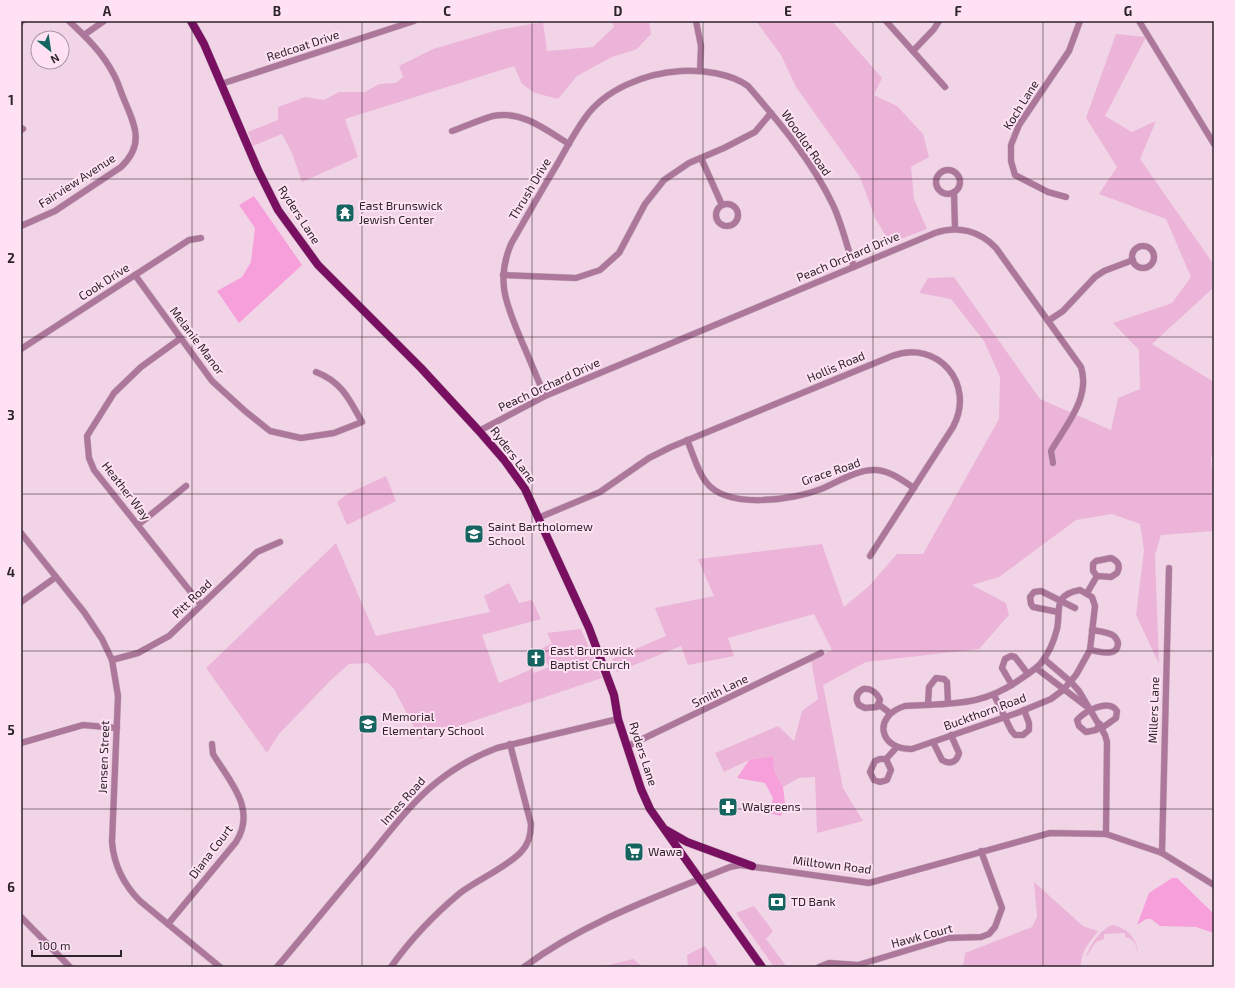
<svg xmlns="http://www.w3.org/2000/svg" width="1235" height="988" font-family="'Exo 2',sans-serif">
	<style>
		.green { fill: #ecb4d8 }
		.water { fill: #f79fda }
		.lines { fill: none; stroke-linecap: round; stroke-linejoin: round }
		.minor-casing { stroke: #cab1c1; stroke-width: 7 }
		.major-casing { stroke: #cab1c1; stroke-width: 9 }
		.minor { stroke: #ad769b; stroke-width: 6 }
		.major { stroke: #780f61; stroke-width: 8 }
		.grid { fill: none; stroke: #2d232a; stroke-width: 1; stroke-opacity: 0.55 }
		.labels { text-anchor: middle; stroke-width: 4; stroke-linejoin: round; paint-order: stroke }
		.street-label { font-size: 12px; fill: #2d232a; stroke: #fee2f4 }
		.poi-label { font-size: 12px; fill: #2d232a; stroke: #fee2f4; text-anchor: start }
		.neatline { fill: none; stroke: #2d232a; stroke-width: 1.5 }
		.grid-label { font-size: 13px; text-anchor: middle; font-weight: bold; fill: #2d232a }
	</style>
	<rect width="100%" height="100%" fill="#f1d5e7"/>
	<!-- green -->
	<g class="green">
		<path d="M612,21H649L651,34L637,49L612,57L577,76L558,99L535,93L522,84L514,66L345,119L358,157L302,182L292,153L282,134L253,146L248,132L278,120V107L305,97L324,100L339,92H365L379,84L396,83L403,77L399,66L433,49L498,30L543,22L547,51L593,47L614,27Z"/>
		<path d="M756,21H832L882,78L874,95L897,106L923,134L929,157L911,167L914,199L927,229L890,243L875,218L860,177L796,87L781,55Z"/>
		<path d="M1116,34L1146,37L1105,116L1132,132L1156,121L1140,159L1212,262V289L1152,344L1214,382V447L1211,460L1214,486V531L1161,535L1155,555L1159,664L1136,615L1144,550L1140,524L1112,514L1076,520L999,577L972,585L1006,603L1009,615L979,649L866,662L823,685L843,788L863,821L817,833L815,777L799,778L783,787L775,773L773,756L749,760L724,772L715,753L778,726L794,741L802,711L818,699L811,660L832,650L814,614L728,638L734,656L688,665L681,646L617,672L612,659L666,636L655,608L714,596L698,559L822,544L844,607L869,586L897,554H923L999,419L1000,377L984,341L951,299L919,293L928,278L954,277L1040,399L1111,430L1118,398L1140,389L1139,350L1113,323L1172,303L1191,277L1166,219L1099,194L1117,167L1086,118Z"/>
		<path d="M386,476L396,501L347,525L337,502L347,494Z"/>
		<path d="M336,543L376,636L490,612L484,596L509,583L519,603L532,600L541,619L482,635L499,683L532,669L534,673L549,667L539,650L552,643L547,633L581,629L602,678L420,739L394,689L368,663L349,664L330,681L279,734L267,753L206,668Z"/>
		<path d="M1034,882L1083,926L1098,931C1089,943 1080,952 1081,967H963L965,953L1032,927L1037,917Z"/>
		<path d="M754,906L773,931L766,939L787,967H774L736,913Z"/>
		<path d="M1112,925C1127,927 1138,940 1138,954C1136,946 1136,939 1125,937V933L1104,934V939L1096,942L1086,957C1089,946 1101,929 1112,925Z"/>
		<path d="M705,946L719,967H688L687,955Z"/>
		<path d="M633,959L643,967H601Z"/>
	</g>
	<!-- water -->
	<g class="water">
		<path d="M254,196L302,265L239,323L217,291L242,277L251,262L255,228L239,205Z"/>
		<path d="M773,756L775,773L783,787L785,803L781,816L769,813L773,798L765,783L737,778L749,760Z"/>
		<path d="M1172,878H1177L1214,914V933L1196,927L1160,926L1151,919H1146L1137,925L1149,893Z"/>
	</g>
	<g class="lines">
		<!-- minor casing -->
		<g class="minor-casing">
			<g id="minor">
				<path d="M696,21L701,46L700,71"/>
				<path d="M886,21L945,87"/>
				<path d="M1139,21L1214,144"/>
				<path d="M21,22L22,21"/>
				<path d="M84,35L104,21"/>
				<path d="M913,51L934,29L939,21"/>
				<path d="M221,84L414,21"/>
				<path d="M21,128L23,129"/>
				<path d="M452,131C466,126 479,120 493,116C522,110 546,130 569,144"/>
				<path d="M701,158L722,205"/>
				<circle cx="948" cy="182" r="12"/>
				<path d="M954,192L955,229"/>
				<path d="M1066,197L1048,192L1015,175L1011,161V145L1019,125L1069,51L1080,21"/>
				<circle cx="727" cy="215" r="11"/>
				<path d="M21,226L55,211L121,167C146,143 134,124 123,97C120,90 118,82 114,75C103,53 86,37 69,21"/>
				<circle cx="1143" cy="257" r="11"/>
				<path d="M135,275L212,381L245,411L270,431L301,438L334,433L362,422C349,399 342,382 316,372"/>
				<path d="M503,275L576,278L600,270L619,253L645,204L664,180L689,163L724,148L755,132L771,113"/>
				<path d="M1048,321L1063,311L1095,277L1104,271L1133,260"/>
				<path d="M181,338L141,367L114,393L87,436L89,458L94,470L201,605"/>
				<path d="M21,349L189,240L201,238"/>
				<path d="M545,396C537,378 530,360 522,342C507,306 495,282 511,244C526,218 540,193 555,168C565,151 574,133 585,118C605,89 646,73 681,71C702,70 730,73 748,86C780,123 812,161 833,205C842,224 847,247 854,267"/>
				<path d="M479,431L545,396L935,233C958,225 980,231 996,248L1081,367C1091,398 1065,426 1051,451L1053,463"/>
				<path d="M687,440C693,453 697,471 706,482C727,510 793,500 821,489C838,482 857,469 876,470C890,471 902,480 914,488"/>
				<path d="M538,518L600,492L649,458L671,447L892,356C938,339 976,384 953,427L870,556"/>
				<path d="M138,525L186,486"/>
				<path d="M21,533L84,612L102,639L112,660L118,696L112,842C114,866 123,884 140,901L220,967"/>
				<path d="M1111,558C1118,561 1121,566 1117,573L1111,577L1097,576L1093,571V564L1096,561Z"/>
				<path d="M1080,590L1092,597L1095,606L1090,650L1076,675L1063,690L1051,699L1017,713L912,749C879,750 872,716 905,706C953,703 982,707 1022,678C1029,673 1036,669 1041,663C1049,653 1054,641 1057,629C1061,610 1052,595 1080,590Z"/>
				<path d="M1087,593L1097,576"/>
				<path d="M21,602L56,577"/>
				<path d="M1058,612L1033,607L1031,604L1030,597L1034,592L1041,591L1075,608"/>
				<path d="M1090,650C1098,651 1117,658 1118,644C1118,641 1116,638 1114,636C1109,632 1098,631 1092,630"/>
				<path d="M1044,659L1071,682L1079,691L1105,735L1107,742L1106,834"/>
				<path d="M112,660L138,653L169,636L257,552L280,542"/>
				<path d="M1036,668L1090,709"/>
				<path d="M1012,685L1002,668L1005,659L1011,656L1015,657L1028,674"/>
				<path d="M863,689C871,688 877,693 880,700L877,707L865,708L859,705C855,699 856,693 863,689Z"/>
				<path d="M994,695L1011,730L1015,735H1023L1029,730V723L1024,710"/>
				<path d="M878,704L890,713"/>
				<path d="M928,704L929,687L936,678L944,679L947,682L948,703"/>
				<path d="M1100,724L1096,730L1086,732L1079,726L1077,720C1085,711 1109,698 1117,711L1116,718L1102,728"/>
				<path d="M933,742L942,760C950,765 957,762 959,753L951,735"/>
				<path d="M21,743L83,725L117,728"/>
				<path d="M628,746L821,653"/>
				<path d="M880,759H886L891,770L887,780L880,782L874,780L870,772L875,761Z"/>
				<path d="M886,759L897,747"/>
				<path d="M1162,853L1169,568"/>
				<path d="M21,917L70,967"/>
				<path d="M168,924L236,842C257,809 230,782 213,754L212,744"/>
				<path d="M277,967C306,933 334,898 363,864C406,812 431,773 497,748L618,719"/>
				<path d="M391,967C410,940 435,914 460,893C477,880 507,867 521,852C529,844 531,835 531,824L510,744"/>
				<path d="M524,967C586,921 659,896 730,867L740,865L869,883L1050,833L1106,834L1162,853L1214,885"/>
				<path d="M819,967L829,963L858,965L948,938L981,937L989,934L995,927L1002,908L981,851"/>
			</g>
		</g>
		<!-- major casing -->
		<g class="major-casing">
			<g id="major">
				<path d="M191,21L204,44L258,170L278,210L318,265L421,368L479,431L505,461L525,489L589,628L614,695L618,719L641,789L650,809L762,967"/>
				<path d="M666,830L687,842L752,866"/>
			</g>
		</g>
		<!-- minor -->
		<use href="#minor" class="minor"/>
		<!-- major -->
		<use href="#major" class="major"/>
	</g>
	<!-- grid -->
	<path class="grid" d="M192,21V967M362,21V967M532,21V967M703,21V967M873,21V967M1043,21V967M21,179H1214M21,337H1214M21,494H1214M21,651H1214M21,809H1214"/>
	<!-- icons -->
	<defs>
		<g id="temple-square" transform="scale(1)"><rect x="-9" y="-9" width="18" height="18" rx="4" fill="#166460" stroke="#fee2f4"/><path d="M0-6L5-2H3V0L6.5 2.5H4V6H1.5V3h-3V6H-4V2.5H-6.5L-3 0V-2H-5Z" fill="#fff"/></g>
		<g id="school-square" transform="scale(1)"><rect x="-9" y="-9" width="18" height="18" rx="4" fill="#166460" stroke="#fee2f4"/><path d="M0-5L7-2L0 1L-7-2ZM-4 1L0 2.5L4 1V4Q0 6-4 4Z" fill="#fff"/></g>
		<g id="church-square" transform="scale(1)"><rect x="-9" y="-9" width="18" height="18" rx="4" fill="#166460" stroke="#fee2f4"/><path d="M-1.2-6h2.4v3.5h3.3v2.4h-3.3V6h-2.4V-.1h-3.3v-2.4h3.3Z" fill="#fff"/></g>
		<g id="pharmacy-square" transform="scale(1)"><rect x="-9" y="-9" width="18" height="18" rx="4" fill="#166460" stroke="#fee2f4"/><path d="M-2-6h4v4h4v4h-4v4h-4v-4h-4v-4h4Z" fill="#fff"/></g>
		<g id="supermarket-square" transform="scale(1)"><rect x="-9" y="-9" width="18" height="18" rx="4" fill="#166460" stroke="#fee2f4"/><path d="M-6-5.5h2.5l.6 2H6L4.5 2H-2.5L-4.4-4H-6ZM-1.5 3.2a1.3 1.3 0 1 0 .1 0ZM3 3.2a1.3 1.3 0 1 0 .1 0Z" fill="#fff"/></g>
		<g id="bank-square" transform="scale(1)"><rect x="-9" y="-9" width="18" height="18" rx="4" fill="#166460" stroke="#fee2f4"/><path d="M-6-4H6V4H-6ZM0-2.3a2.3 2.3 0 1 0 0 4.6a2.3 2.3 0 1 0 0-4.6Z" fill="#fff"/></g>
	</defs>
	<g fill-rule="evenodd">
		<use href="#temple-square" x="345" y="213"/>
		<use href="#school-square" x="474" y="534"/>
		<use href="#church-square" x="536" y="658"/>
		<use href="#school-square" x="368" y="724"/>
		<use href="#pharmacy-square" x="728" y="807"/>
		<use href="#supermarket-square" x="634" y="852"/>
		<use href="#bank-square" x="777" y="902"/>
	</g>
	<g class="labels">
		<!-- street labels -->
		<g class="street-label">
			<text transform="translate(303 46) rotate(-18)" y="4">Redcoat Drive</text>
			<text transform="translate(1021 105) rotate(-58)" y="4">Koch Lane</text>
			<text transform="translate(806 143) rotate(55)" y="4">Woodlot Road</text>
			<text transform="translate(77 181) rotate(-33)" y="4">Fairview Avenue</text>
			<text transform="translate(530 189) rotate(-59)" y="4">Thrush Drive</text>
			<text transform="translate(299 215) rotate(57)" y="4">Ryders Lane</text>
			<text transform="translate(848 257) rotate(-23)" y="4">Peach Orchard Drive</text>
			<text transform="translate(104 282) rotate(-33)" y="4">Cook Drive</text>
			<text transform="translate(197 341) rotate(53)" y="4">Melanie Manor</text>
			<text transform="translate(836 367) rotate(-23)" y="4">Hollis Road</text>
			<text transform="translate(549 385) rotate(-25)" y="4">Peach Orchard Drive</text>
			<text transform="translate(513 455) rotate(53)" y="4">Ryders Lane</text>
			<text transform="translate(831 472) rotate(-19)" y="4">Grace Road</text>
			<text transform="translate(126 491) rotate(52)" y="4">Heather Way</text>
			<text transform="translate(192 599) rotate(-44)" y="4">Pitt Road</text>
			<text transform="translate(720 691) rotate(-26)" y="4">Smith Lane</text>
			<text transform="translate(1154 710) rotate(-88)" y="4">Millers Lane</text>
			<text transform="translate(985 712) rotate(-20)" y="4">Buckthorn Road</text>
			<text transform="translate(643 754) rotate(72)" y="4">Ryders Lane</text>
			<text transform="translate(104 757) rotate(-88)" y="4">Jensen Street</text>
			<text transform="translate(403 801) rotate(-48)" y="4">Innes Road</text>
			<text transform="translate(211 852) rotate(-53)" y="4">Diana Court</text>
			<text transform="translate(832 865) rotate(7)" y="4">Milltown Road</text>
			<text transform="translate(922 936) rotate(-15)" y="4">Hawk Court</text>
		</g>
		<!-- poi labels -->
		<g class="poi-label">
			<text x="359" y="210">East Brunswick<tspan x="359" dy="14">Jewish Center</tspan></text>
			<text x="488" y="531">Saint Bartholomew<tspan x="488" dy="14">School</tspan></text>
			<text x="550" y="655">East Brunswick<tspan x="550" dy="14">Baptist Church</tspan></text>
			<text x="382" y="721">Memorial<tspan x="382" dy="14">Elementary School</tspan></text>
			<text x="742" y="811">Walgreens</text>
			<text x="648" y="856">Wawa</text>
			<text x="791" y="906">TD Bank</text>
		</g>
	</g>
	<!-- border -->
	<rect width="1235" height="988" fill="none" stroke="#fee2f4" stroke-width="44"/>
	<!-- north arrow -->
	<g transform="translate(50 50) rotate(150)"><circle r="19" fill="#fee2f4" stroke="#aa96a3"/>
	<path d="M0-3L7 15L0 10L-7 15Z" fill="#166460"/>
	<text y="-6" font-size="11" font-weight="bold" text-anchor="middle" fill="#2d232a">N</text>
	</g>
	<!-- scale -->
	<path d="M32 950v6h89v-6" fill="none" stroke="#2d232a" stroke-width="2"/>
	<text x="38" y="950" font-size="12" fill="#2d232a" stroke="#fee2f4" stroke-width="3" paint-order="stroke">100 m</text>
	<rect x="22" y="22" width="1191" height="944" class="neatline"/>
	<g class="grid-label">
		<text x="107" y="16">A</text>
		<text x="277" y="16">B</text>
		<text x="447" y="16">C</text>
		<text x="618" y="16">D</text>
		<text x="788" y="16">E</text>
		<text x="958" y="16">F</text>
		<text x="1128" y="16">G</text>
		<text x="11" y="105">1</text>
		<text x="11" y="263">2</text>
		<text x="11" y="420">3</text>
		<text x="11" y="577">4</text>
		<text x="11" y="735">5</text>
		<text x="11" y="892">6</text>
	</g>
</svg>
